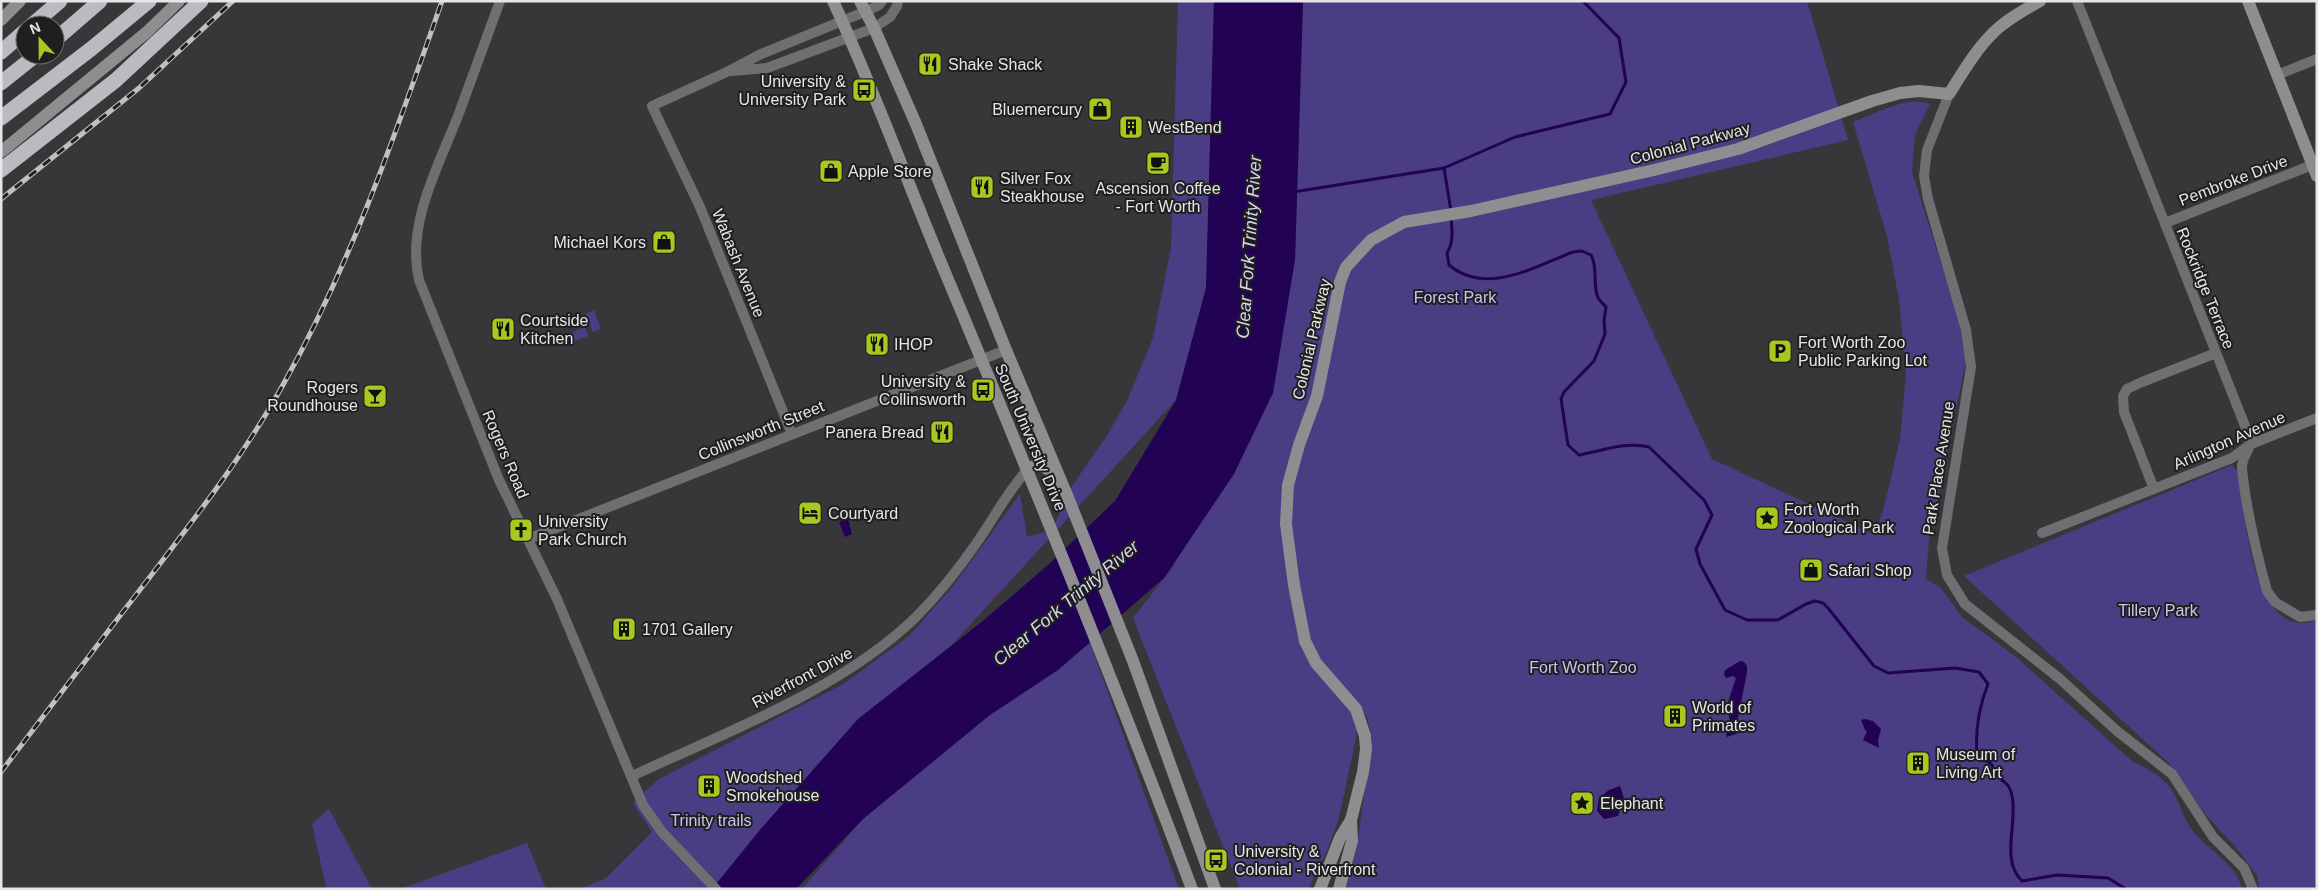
<svg xmlns="http://www.w3.org/2000/svg" width="2318" height="890" font-family="Helvetica,sans-serif">
	<style>
		.green { fill: #4a3d83 }
		.water { fill: #210255 }
		.lines { fill: none; stroke-linecap: round; stroke-linejoin: round }
		.stream { stroke: #210255; stroke-width: 3 }
		.street { stroke: #6f6f71; stroke-width: 10 }
		.secondary { stroke: #8e8e90; stroke-width: 12 }
		.highway { stroke: #bbbbbf; stroke-width: 15 }
		.rail-casing { stroke: #c0c0c2; stroke-width: 5 }
		.rail { stroke: #1f1f20; stroke-width: 3; stroke-dasharray: 9; stroke-linecap: butt }
		.labels { text-anchor: middle; stroke-width: 4; stroke-linejoin: round; paint-order: stroke }
		.poi-label { font-size: 16px; fill: #e6e6e8; stroke: #1f1f20; text-anchor: start }
		.street-label { font-size: 16px; fill: #e6e6e8; stroke: #1f1f20 }
		.park-label { font-size: 16px; fill: #c8c4f2; stroke: #1f1f20 }
		.water-label { font-size: 18px; font-style: italic; fill: #d6d5ec; stroke: #1f1f20 }
	</style>
	<rect width="100%" height="100%" fill="#37373a"/>
	<!-- green -->
	<g class="green">
		<path d="M1178,1H1214L1206,288L1176,400L728,889H580L606,878L652,832L633,803L659,779L845,683L909,636L953,586L1020,494L1027,537L1052,530L1072,486L1106,437L1127,401L1153,338L1171,248Z"/>
		<path d="M1303,1H1807L1848,140L1591,200L1712,459L1875,535L1885,503L1900,439L1906,374L1899,300L1887,236L1853,122C1875,114 1906,95 1930,104L1915,135L1912,172L1958,317L1966,361L1929,540L1926,579L1941,588L1962,617L2016,657L2133,762C2145,767 2157,774 2166,783C2178,795 2181,813 2190,827C2205,850 2236,861 2242,889H1345L1357,846L1372,738L1367,718L1359,704L1356,738L1339,818L1327,851L1308,889H1240L1133,618L1173,567L1295,260Z"/>
		<path d="M594,310L601,329L593,332L585,314Z"/>
		<path d="M585,327L588,336L570,343L567,335Z"/>
		<path d="M2232,465L2239,472C2243,508 2251,623 2302,623C2306,623 2312,621 2317,620V889H2259L2257,875L2233,844L2205,814L2170,764L1964,576Z"/>
		<path d="M1090,643L1179,889H802L863,819L987,713L1058,670Z"/>
		<path d="M329,809L372,889H322L326,887L312,824Z"/>
		<path d="M527,843L546,889H400Z"/>
	</g>
	<!-- water -->
	<g class="water">
		<path d="M1214,1H1303L1295,260L1273,393L1234,474L1164,578L1058,670L990,715L863,819L796,889H712L759,831L858,719L984,620L1049,564L1115,501L1176,400L1206,288Z"/>
		<path d="M848,518L852,534L845,537L839,522Z"/>
		<path d="M1740,661L1744,662L1747,666V672L1738,718L1741,732L1727,737L1726,734L1731,726L1727,705L1736,678L1733,676L1726,678L1724,674L1725,670Z"/>
		<path d="M1865,719L1873,721L1881,729L1878,740L1879,748L1863,740L1867,731L1865,730L1861,720Z"/>
		<path d="M1620,786L1624,798L1618,816L1604,819L1597,811L1599,798L1609,790Z"/>
	</g>
	<g class="lines">
		<!-- stream -->
		<g class="stream">
			<path d="M1444,168L1515,137L1610,114L1626,82L1619,38L1583,1"/>
			<path d="M1293,192L1444,168L1451,211"/>
			<path d="M1451,217C1452,230 1454,242 1447,253L1449,265C1486,296 1534,267 1573,252L1582,251L1591,255C1598,268 1593,281 1597,295C1598,300 1603,303 1606,307L1604,321L1605,334L1594,361L1564,392L1561,399L1568,445L1579,455C1601,451 1627,441 1649,447L1704,500L1712,515L1696,549L1700,564L1725,610L1747,620H1778L1806,604L1815,601L1823,603L1828,608L1874,666L1888,673L1955,668L1979,672L1988,684C1979,707 1975,729 1977,753L1978,758L1989,762C1993,765 1993,768 1995,772C2000,782 2010,781 2012,796C2018,823 2000,860 2022,881L2057,875L2108,878L2126,889"/>
		</g>
		<!-- street -->
		<g class="street">
			<path d="M500,1C486,40 472,78 458,116C438,167 406,225 419,280L499,480L557,599L643,805L662,832L716,889"/>
			<path d="M2077,1L2249,436C2253,451 2241,456 2242,468C2246,510 2256,551 2267,591L2275,602L2300,617L2317,615"/>
			<path d="M732,71L767,68L874,28L890,17L897,6L898,1"/>
			<path d="M2277,75L2317,59"/>
			<path d="M1949,94L1927,150L1924,176L1928,199L1966,330L1971,367L1942,548L1947,575L1965,604L2060,679L2117,731L2172,774L2213,837L2244,868L2253,889"/>
			<path d="M2165,223L2312,165"/>
			<path d="M792,434L700,207L652,106L729,71L761,54L869,10L879,5L882,1"/>
			<path d="M2154,489L2124,412L2123,396L2127,389L2142,382L2216,353"/>
			<path d="M2042,533L2232,458L2251,444L2317,418"/>
			<path d="M528,539L1006,350"/>
			<path d="M632,776C726,732 841,690 916,617C938,595 960,567 978,541C995,516 1008,491 1028,469"/>
		</g>
		<!-- secondary -->
		<g class="secondary">
			<path d="M833,1C875,91 908,185 947,277C1032,480 1115,683 1192,889"/>
			<path d="M860,1L874,28L916,124L1006,350L1067,495L1133,661L1215,889"/>
			<path d="M2248,1L2317,176"/>
			<path d="M1,20L20,1"/>
			<path d="M1,152L147,32L179,1"/>
			<path d="M1028,469L1039,464L1052,472L1058,481"/>
			<path d="M1320,889L1340,838L1351,820L1363,772L1366,749L1365,736L1356,709L1316,663L1305,641L1294,585L1286,524L1288,485L1299,445L1317,396L1340,282L1346,267L1371,240L1404,222L1471,211L1654,170L1738,149L1872,101L1900,93L1919,91L1949,94C1963,72 1976,49 1995,31C2008,19 2024,10 2040,1"/>
			<path d="M1339,889L1352,841L1351,820"/>
		</g>
		<!-- highway -->
		<g class="highway">
			<path d="M32,25L60,1"/>
			<path d="M55,40L100,1"/>
			<path d="M1,52L25,31"/>
			<path d="M1,83L36,55"/>
			<path d="M1,118L91,49L149,1"/>
			<path d="M1,170L116,80L201,1"/>
		</g>
		<!-- rail casing -->
		<g class="rail-casing">
			<g id="rail">
				<path d="M1,199L139,88L233,1"/>
				<path d="M1,772C49,709 97,645 146,582C195,518 245,454 284,383C352,262 396,132 442,1"/>
			</g>
		</g>
		<!-- rail -->
		<use href="#rail" class="rail"/>
	</g>
	<!-- icons -->
	<defs>
		<g id="restaurant-square" transform="scale(1.25)"><rect x="-9" y="-9" width="18" height="18" rx="4" fill="#a7c81f" stroke="#1f1f20"/><path d="M-5-6h1v4h1v-4h1v4h1v-4h1v5L-1.5 .5V6h-2V.5L-5-1ZM5-6V6H3V1.5H1.5Q1.5-4 5-6Z" fill="#111"/></g>
		<g id="bus-square" transform="scale(1.25)"><rect x="-9" y="-9" width="18" height="18" rx="4" fill="#a7c81f" stroke="#1f1f20"/><path d="M-5-6H5V4H4V6H2V4H-2V6H-4V4H-5ZM-3.5-4V0h7V-4ZM-3.5 1.2v1.5H-2V1.2ZM2 1.2v1.5H3.5V1.2Z" fill="#111"/></g>
		<g id="shop-square" transform="scale(1.25)"><rect x="-9" y="-9" width="18" height="18" rx="4" fill="#a7c81f" stroke="#1f1f20"/><path d="M-5-2.5h2.3a2.7 3.5 0 0 1 5.4 0H5L5.5 6h-11ZM-1.5-2.5h3a1.5 2.3 0 0 0-3 0Z" fill="#111"/></g>
		<g id="building-square" transform="scale(1.25)"><rect x="-9" y="-9" width="18" height="18" rx="4" fill="#a7c81f" stroke="#1f1f20"/><path d="M-4-6H4V6H1V3H-1V6H-4ZM-2.5-4.3h1.7v1.8h-1.7ZM.8-4.3h1.7v1.8H.8ZM-2.5-1h1.7V.8h-1.7ZM.8-1h1.7V.8H.8Z" fill="#111"/></g>
		<g id="cafe-square" transform="scale(1.25)"><rect x="-9" y="-9" width="18" height="18" rx="4" fill="#a7c81f" stroke="#1f1f20"/><path d="M-5.5-4.5H6V0H3Q3 3.5 0 3.5H-2.5Q-5.5 3.5-5.5 0ZM3-3.2v2h1.7v-2ZM-6 4.5H4V6H-6Z" fill="#111"/></g>
		<g id="parking-square" transform="scale(1.25)"><rect x="-9" y="-9" width="18" height="18" rx="4" fill="#a7c81f" stroke="#1f1f20"/><path d="M-3.5-5.5H1a3.5 3.5 0 0 1 0 7H-1V5.5H-3.5ZM-1-3.4V-.6H.8a1.4 1.4 0 0 0 0-2.8Z" fill="#111"/></g>
		<g id="bar-square" transform="scale(1.25)"><rect x="-9" y="-9" width="18" height="18" rx="4" fill="#a7c81f" stroke="#1f1f20"/><path d="M-6-5H6L.8 .8V4.5H3.5V6h-7V4.5H-.8V.8Z" fill="#111"/></g>
		<g id="hotel-square" transform="scale(1.25)"><rect x="-9" y="-9" width="18" height="18" rx="4" fill="#a7c81f" stroke="#1f1f20"/><path d="M-6-4.5h1.5V1H6V5H4.5V3h-9V5H-6ZM-4 0a1.8 1.8 0 1 1 3.6 0ZM.5 0V-2.5h3Q6-2.5 6 0Z" fill="#111"/></g>
		<g id="sight-square" transform="scale(1.25)"><rect x="-9" y="-9" width="18" height="18" rx="4" fill="#a7c81f" stroke="#1f1f20"/><path d="M0-6L1.8-2.2L6-1.7L2.9 1.2L3.7 5.4L0 3.3L-3.7 5.4L-2.9 1.2L-6-1.7L-1.8-2.2Z" fill="#111"/></g>
		<g id="church-square" transform="scale(1.25)"><rect x="-9" y="-9" width="18" height="18" rx="4" fill="#a7c81f" stroke="#1f1f20"/><path d="M-1.2-6h2.4v3.5h3.3v2.4h-3.3V6h-2.4V-.1h-3.3v-2.4h3.3Z" fill="#111"/></g>
	</defs>
	<g fill-rule="evenodd">
		<use href="#restaurant-square" x="930" y="64"/>
		<use href="#bus-square" x="864" y="90"/>
		<use href="#shop-square" x="1100" y="109"/>
		<use href="#building-square" x="1131" y="127"/>
		<use href="#cafe-square" x="1158" y="163"/>
		<use href="#shop-square" x="831" y="171"/>
		<use href="#restaurant-square" x="982" y="187"/>
		<use href="#shop-square" x="664" y="242"/>
		<use href="#restaurant-square" x="503" y="329"/>
		<use href="#restaurant-square" x="877" y="344"/>
		<use href="#parking-square" x="1780" y="351"/>
		<use href="#bus-square" x="983" y="390"/>
		<use href="#bar-square" x="375" y="396"/>
		<use href="#restaurant-square" x="942" y="432"/>
		<use href="#hotel-square" x="810" y="513"/>
		<use href="#sight-square" x="1767" y="518"/>
		<use href="#church-square" x="521" y="530"/>
		<use href="#shop-square" x="1811" y="570"/>
		<use href="#building-square" x="624" y="629"/>
		<use href="#building-square" x="1675" y="716"/>
		<use href="#building-square" x="1918" y="763"/>
		<use href="#building-square" x="709" y="786"/>
		<use href="#sight-square" x="1582" y="803"/>
		<use href="#bus-square" x="1216" y="860"/>
	</g>
	<g class="labels">
		<!-- poi labels -->
		<g class="poi-label">
			<text x="948" y="70">Shake Shack</text>
			<text x="846" y="87" text-anchor="end">University &amp;<tspan x="846" dy="18">University Park</tspan></text>
			<text x="1082" y="115" text-anchor="end">Bluemercury</text>
			<text x="1148" y="133">WestBend</text>
			<text x="848" y="177">Apple Store</text>
			<text x="1000" y="184">Silver Fox<tspan x="1000" dy="18">Steakhouse</tspan></text>
			<text x="1158" y="194" text-anchor="middle">Ascension Coffee<tspan x="1158" dy="18">- Fort Worth</tspan></text>
			<text x="646" y="248" text-anchor="end">Michael Kors</text>
			<text x="520" y="326">Courtside<tspan x="520" dy="18">Kitchen</tspan></text>
			<text x="1798" y="348">Fort Worth Zoo<tspan x="1798" dy="18">Public Parking Lot</tspan></text>
			<text x="894" y="350">IHOP</text>
			<text x="966" y="387" text-anchor="end">University &amp;<tspan x="966" dy="18">Collinsworth</tspan></text>
			<text x="358" y="393" text-anchor="end">Rogers<tspan x="358" dy="18">Roundhouse</tspan></text>
			<text x="924" y="438" text-anchor="end">Panera Bread</text>
			<text x="1784" y="515">Fort Worth<tspan x="1784" dy="18">Zoological Park</tspan></text>
			<text x="828" y="519">Courtyard</text>
			<text x="538" y="527">University<tspan x="538" dy="18">Park Church</tspan></text>
			<text x="1828" y="576">Safari Shop</text>
			<text x="642" y="635">1701 Gallery</text>
			<text x="1692" y="713">World of<tspan x="1692" dy="18">Primates</tspan></text>
			<text x="1936" y="760">Museum of<tspan x="1936" dy="18">Living Art</tspan></text>
			<text x="726" y="783">Woodshed<tspan x="726" dy="18">Smokehouse</tspan></text>
			<text x="1600" y="809">Elephant</text>
			<text x="1234" y="857">University &amp;<tspan x="1234" dy="18">Colonial - Riverfront</tspan></text>
		</g>
		<!-- street labels -->
		<g class="street-label">
			<text transform="translate(1690 143) rotate(-15)" y="6">Colonial Parkway</text>
			<text transform="translate(2233 180) rotate(-21)" y="6">Pembroke Drive</text>
			<text transform="translate(739 263) rotate(68)" y="6">Wabash Avenue</text>
			<text transform="translate(2206 288) rotate(68)" y="6">Rockridge Terrace</text>
			<text transform="translate(1311 339) rotate(-77)" y="6">Colonial Parkway</text>
			<text transform="translate(761 430) rotate(-22)" y="6">Collinsworth Street</text>
			<text transform="translate(1031 437) rotate(67)" y="6">South University Drive</text>
			<text transform="translate(2229 440) rotate(-24)" y="6">Arlington Avenue</text>
			<text transform="translate(506 454) rotate(67)" y="6">Rogers Road</text>
			<text transform="translate(1938 468) rotate(-81)" y="6">Park Place Avenue</text>
			<text transform="translate(802 677) rotate(-28)" y="6">Riverfront Drive</text>
		</g>
		<!-- park labels -->
		<g class="park-label">
			<text x="1455" y="303">Forest Park</text>
			<text x="2158" y="616">Tillery Park</text>
			<text x="1583" y="673">Fort Worth Zoo</text>
			<text x="711" y="826">Trinity trails</text>
		</g>
		<!-- water labels -->
		<g class="water-label">
			<text transform="translate(1249 247) rotate(-86)" y="6">Clear Fork Trinity River</text>
			<text transform="translate(1066 603) rotate(-40)" y="6">Clear Fork Trinity River</text>
		</g>
	</g>
	<!-- border -->
	<rect width="2318" height="890" fill="none" stroke="#e6e6e8" stroke-width="5"/>
	<!-- north arrow -->
	<g transform="translate(40 40) rotate(338)"><circle r="24" fill="#1f1f20" stroke="#6f6f70"/>
	<path d="M0-4L9 19L0 12L-9 19Z" fill="#a7c81f"/>
	<text y="-8" font-size="14" font-weight="bold" text-anchor="middle" fill="#e6e6e8">N</text>
	</g>
</svg>
